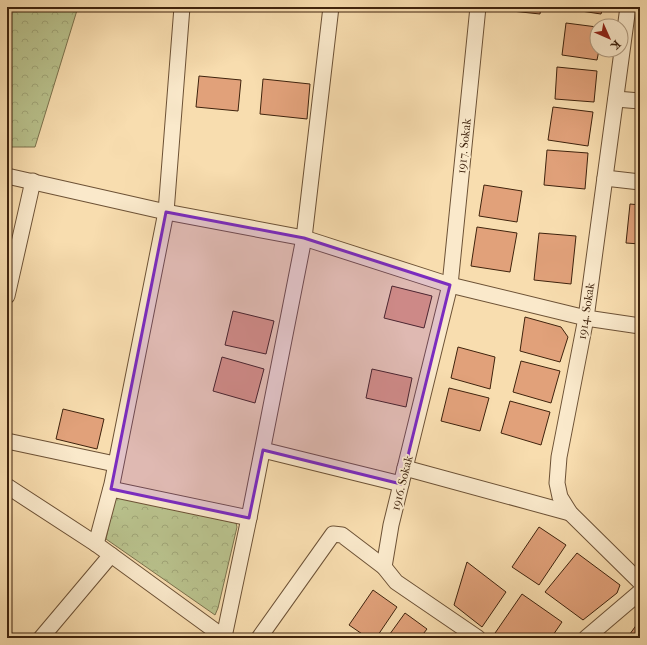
<svg xmlns="http://www.w3.org/2000/svg" width="647" height="645" font-family="'IM FELL French Canon',serif">
	<style>
		.forest { fill: url(#forest-crowns); stroke: #7c724d }
		.building { fill: #e1a17a; stroke: #3f230d }
		.lines { fill: none; stroke-linecap: round; stroke-linejoin: round }
		.minor-casing { stroke: #6d5236; stroke-width: 17 }
		.minor { stroke: #fae9cb; stroke-width: 15 }
		.marked { fill: #7b2cbf; fill-opacity: 0.2; stroke: #7b2cbf; stroke-width: 3; stroke-linejoin: round }
		.labels { text-anchor: middle; stroke-width: 3.5; stroke-linejoin: round; paint-order: stroke }
		.street-label { font-size: 12px; fill: #3f230d; stroke: #fae9cb }
	</style>
	<defs>
		<pattern id="forest-crowns" width="20" height="18" patternUnits="userSpaceOnUse"><rect width="20" height="18" fill="#b9c28d"/><path d="M2 6a3 3 0 1 1 6 0M12 15a3 3 0 1 1 6 0" fill="none" stroke="#a0a678"/></pattern>
	</defs>
	<rect width="100%" height="100%" fill="#f8ddaf"/>
	<filter id="stains"><feTurbulence type="fractalNoise" baseFrequency=".005" numOctaves="4"/><feColorMatrix values="0 0 0 0 .2 0 0 0 0 .09 0 0 0 0 .02 0 0 0 .5 -.17"/></filter>
	<radialGradient id="worn" r=".72"><stop offset=".6" stop-color="#630" stop-opacity="0"/><stop offset="1" stop-color="#630" stop-opacity=".3"/></radialGradient>
	<!-- forest -->
	<g class="forest">
		<path d="M7,7H78L35,147H7Z"/>
		<path d="M120,498L236,523L237,527L218,608L215,615L106,539L114,501L116,499Z"/>
	</g>
	<!-- building -->
	<g class="building">
		<path d="M502,7H541L540,14L502,10Z"/>
		<path d="M561,7H603L601,14L561,8Z"/>
		<path d="M566,23L597,27V50H599L597,60L562,55Z"/>
		<path d="M639,47H640V88H636Z"/>
		<path d="M557,67L597,71L594,102L555,99Z"/>
		<path d="M199,76L241,80L238,111L196,107Z"/>
		<path d="M263,79L310,84L307,119L260,114Z"/>
		<path d="M553,107L593,112L588,146L548,140Z"/>
		<path d="M547,150L588,153L585,189L544,185Z"/>
		<path d="M484,185L522,191L517,222L479,216Z"/>
		<path d="M630,204L640,205V244L626,243Z"/>
		<path d="M477,227L517,233L510,272L471,266Z"/>
		<path d="M539,233L576,236L571,284L534,280Z"/>
		<path d="M392,286L432,296L424,328L384,318Z"/>
		<path d="M233,311L274,321L266,354L225,345Z"/>
		<path d="M525,317L561,327L568,337L560,362L520,351Z"/>
		<path d="M458,347L495,357L490,389L451,378Z"/>
		<path d="M222,357L264,369L255,403L213,391Z"/>
		<path d="M521,361L560,371L551,403L513,392Z"/>
		<path d="M372,369L412,378L406,407L366,398Z"/>
		<path d="M449,388L489,398L480,431L441,421Z"/>
		<path d="M510,401L550,412L541,445L501,433Z"/>
		<path d="M63,409L104,419L97,449L56,439Z"/>
		<path d="M539,527L566,545L539,585L512,567Z"/>
		<path d="M577,553L620,585L617,593L583,620L545,592Z"/>
		<path d="M467,562L506,592L482,627L454,605Z"/>
		<path d="M373,590L397,607L376,638H368L349,625Z"/>
		<path d="M522,594L562,622L551,638H496L493,636Z"/>
		<path d="M405,613L427,629L420,638H387Z"/>
		<path d="M640,620V638H627Z"/>
	</g>
	<g class="lines">
		<!-- minor casing -->
		<g class="minor-casing">
			<g id="minor">
				<path d="M628,7L586,318L559,457L557,483L560,497L570,513L640,582"/>
				<path d="M616,99L640,101"/>
				<path d="M7,176L166,212L304,238L450,285L586,318L640,326"/>
				<path d="M605,178L640,182"/>
				<path d="M7,296L33,181"/>
				<path d="M7,441L115,464"/>
				<path d="M263,450L401,484"/>
				<path d="M405,468L570,513"/>
				<path d="M7,486L96,544L225,638"/>
				<path d="M111,489L249,518"/>
				<path d="M96,544L112,484L166,212L182,7"/>
				<path d="M224,637L249,518L304,238L331,7"/>
				<path d="M41,638L111,555"/>
				<path d="M259,638L333,534L342,535L384,567"/>
				<path d="M478,638L396,582L384,567L391,525L450,285L478,7"/>
				<path d="M586,638L640,592"/>
			</g>
		</g>
		<!-- minor -->
		<use href="#minor" class="minor"/>
	</g>
	<!-- marked area -->
	<path class="marked" d="M166,212L304,238L450,285L401,484L263,450L249,518L111,489Z"/>
	<g class="labels">
		<!-- street labels -->
		<g class="street-label">
			<text transform="translate(464 146) rotate(-84)" y="4">1917. Sokak</text>
			<text transform="translate(586 311) rotate(-81)" y="4">1914. Sokak</text>
			<text transform="translate(402 483) rotate(-76)" y="4">1916. Sokak</text>
		</g>
	</g>
	<!-- margin -->
	<rect width="647" height="645" fill="none" stroke="#f8ddaf" stroke-width="24"/>
	<rect x="8" y="8" width="631" height="629" fill="none" stroke="#3f230d" stroke-width="2"/>
	<rect x="12" y="12" width="623" height="621" fill="none" stroke="#3f230d"/>
	<!-- north arrow -->
	<g transform="translate(609 38) rotate(135)"><circle r="19" fill="#fae9cb" stroke="#af9a7f"/>
	<path d="M0-3L7 15L0 10L-7 15Z" fill="#8f2418"/>
	<text y="-6" font-size="11" font-weight="bold" text-anchor="middle" fill="#3f230d">K</text>
	</g>
	<rect width="100%" height="100%" filter="url(#stains)"/>
	<rect width="100%" height="100%" fill="url(#worn)"/>
</svg>
